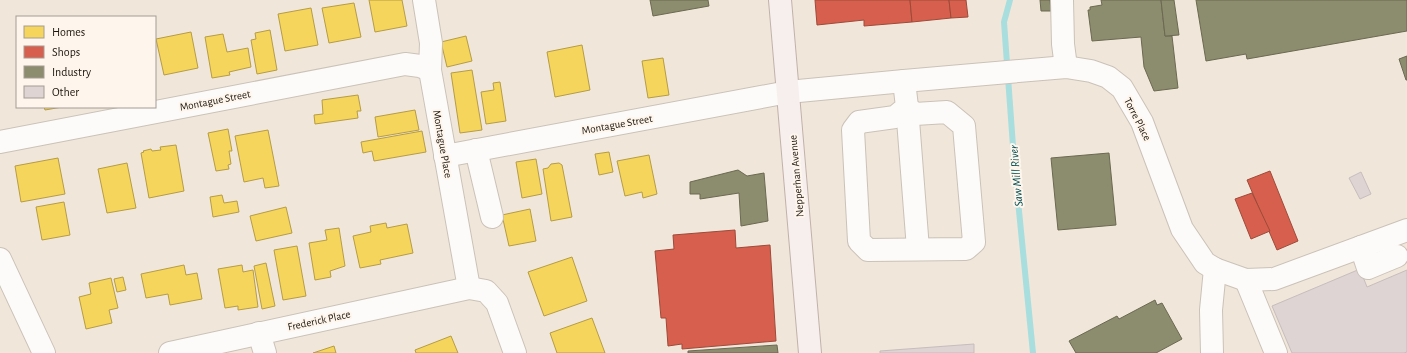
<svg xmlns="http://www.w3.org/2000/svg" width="1407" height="353" font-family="'Alegreya Sans',sans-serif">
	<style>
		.homes { fill: #f6d55c; stroke: #b59c45 }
		.shops { fill: #d6604d; stroke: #9e4a3a }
		.industry { fill: #8c8c6e; stroke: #6b6951 }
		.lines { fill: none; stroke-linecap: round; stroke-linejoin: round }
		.stream { stroke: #a8dede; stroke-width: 6 }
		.building { fill: #ded4d3; stroke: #c7bdbc }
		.minor-casing { stroke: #cac2b8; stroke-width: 24 }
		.major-casing { stroke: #c1b1aa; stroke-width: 24 }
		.minor { stroke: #fdfbf9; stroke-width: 22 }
		.major { stroke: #f7efed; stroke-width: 22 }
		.labels { text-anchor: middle; stroke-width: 4; stroke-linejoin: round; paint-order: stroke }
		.street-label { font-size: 11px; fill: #1d160e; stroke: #fef6ed }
		.water-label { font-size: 12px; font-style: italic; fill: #004d51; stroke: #fef6ed }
	</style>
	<rect width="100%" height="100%" fill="#f1e6da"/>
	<!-- homes -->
	<g class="homes">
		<path d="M369,0H402L407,26L375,32Z"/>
		<path d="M354,3L361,37L329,43L322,8Z"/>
		<path d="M311,8L318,45L285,51L278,14Z"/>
		<path d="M270,30L277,70L257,74L251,40L256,39L255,33Z"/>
		<path d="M191,32L198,68L164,75L156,39Z"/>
		<path d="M223,34L227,52L248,48L251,67L229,72L230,75L212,78L205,37Z"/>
		<path d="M466,36L472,61L447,67L441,42Z"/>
		<path d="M582,45L590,90L555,97L547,52Z"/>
		<path d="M663,58L669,95L648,98L642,61Z"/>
		<path d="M472,70L482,130L460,133L451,73Z"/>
		<path d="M500,82L506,121L486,124L481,92L494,90L493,83Z"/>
		<path d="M358,95L361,111H357L358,118L315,124L314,115L323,114L322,100Z"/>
		<path d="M44,107H62L45,110Z"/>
		<path d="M415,110L419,130L378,137L375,117Z"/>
		<path d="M228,129L232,151H229L231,164L228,165L229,169L216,171L208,133Z"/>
		<path d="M268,130L279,186L265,188L263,178L244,182L235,136Z"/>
		<path d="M422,131L426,152L374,161L372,151L363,153L361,142Z"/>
		<path d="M176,145L184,191L149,198L141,153L144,152L143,151L151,149L152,151L161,150L160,147Z"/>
		<path d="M609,152L613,172L599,175L595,154Z"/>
		<path d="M649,155L657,194L643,198L642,192L625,196L617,161Z"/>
		<path d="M58,158L65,194L21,202L15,166Z"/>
		<path d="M536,159L542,194L522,198L516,162Z"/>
		<path d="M127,163L136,208L107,213L98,169Z"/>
		<path d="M559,163L562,165L572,217L551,221L543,169L548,168L551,164Z"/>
		<path d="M222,195L224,203L237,201L239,212L213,217L210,197Z"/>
		<path d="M64,202L70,235L42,240L36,207Z"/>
		<path d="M286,207L292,233L256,241L250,216Z"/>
		<path d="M530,209L536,241L509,246L502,215Z"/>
		<path d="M386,223L387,228L407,224L413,253L380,260L381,264L360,268L353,236L371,232L370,226Z"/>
		<path d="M339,228L345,266L330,271L331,277L315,280L309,243L327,240L325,230Z"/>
		<path d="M297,246L306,296L283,300L274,250Z"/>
		<path d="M572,257L587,301L544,316L528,272Z"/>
		<path d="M266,263L275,306L262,309L254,266Z"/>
		<path d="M184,265L186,275L197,273L202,299L170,305L168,294L146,298L141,274Z"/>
		<path d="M242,265L243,272L253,270L258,307L238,310V306L225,308L218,269Z"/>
		<path d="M123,277L126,290L117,292L114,279Z"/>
		<path d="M111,278L118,308L109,310L112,323L86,329L79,297L91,294L89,283Z"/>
		<path d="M592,318L605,353H557L550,333Z"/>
		<path d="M451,336L458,353H416L415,350Z"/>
		<path d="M334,346L336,353H313Z"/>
	</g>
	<!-- shops -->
	<g class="shops">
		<path d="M815,0H910L912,22L864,26V20L817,25Z"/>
		<path d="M910,0H949L951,18L912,22Z"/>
		<path d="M949,0H966L968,17L951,18Z"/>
		<path d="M1270,171L1298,241L1277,250L1247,180Z"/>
		<path d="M1252,193L1270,231L1251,239L1235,199Z"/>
		<path d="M735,230L736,248L770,245L776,341L682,349V344L668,346L666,318H661L655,251L674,249L673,235Z"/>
	</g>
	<!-- industry -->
	<g class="industry">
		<path d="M650,0H708L709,6L653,16Z"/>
		<path d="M1040,0H1050L1051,11H1041Z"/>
		<path d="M1101,0H1161L1165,36H1172L1178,88L1154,91L1144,67L1141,37L1092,41L1088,10H1090V7L1102,5Z"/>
		<path d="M1161,0H1174L1179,35L1165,36Z"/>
		<path d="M1196,0H1407V31L1247,59L1246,54L1206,61Z"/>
		<path d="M1407,56V80H1406L1399,59Z"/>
		<path d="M1109,153L1116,225L1058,230L1051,158Z"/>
		<path d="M738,170L747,176L764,173L768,221L741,226L739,193L700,199V194H690V182Z"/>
		<path d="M1155,300L1157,305L1162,303L1182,339L1156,353H1076L1069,341L1117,316L1119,319Z"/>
		<path d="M777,345L778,353H688V351Z"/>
	</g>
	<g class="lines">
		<!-- stream -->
		<path class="stream" d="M1010,0L1004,22L1014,160L1033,353"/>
	</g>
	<!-- building -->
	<g class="building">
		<path d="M1361,172L1371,194L1360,199L1349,178Z"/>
		<path d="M1360,269L1367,287L1407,270V352L1404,353H1292L1272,306Z"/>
		<path d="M974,344V353H880V351Z"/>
	</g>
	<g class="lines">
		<!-- minor casing -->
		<g class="minor-casing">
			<g id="minor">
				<path d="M424,0L431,43L430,70L469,288"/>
				<path d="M1062,0L1063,44L1066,67"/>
				<path d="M904,81L907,107L895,117L859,122L853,130L859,241L868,250L966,249L974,242L964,126L947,112L915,114L907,107"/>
				<path d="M907,107L918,249"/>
				<path d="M0,142L405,64L420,66L430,70"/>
				<path d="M476,150L492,217"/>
				<path d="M445,156L788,92L904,81L1066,67L1091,71L1108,77L1122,88L1142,122L1182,229L1205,263L1215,269L1246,280L1274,279L1407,230"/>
				<path d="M1361,247L1368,268L1397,256"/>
				<path d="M0,259L44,353"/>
				<path d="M1246,280L1276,353"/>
				<path d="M259,333L265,353"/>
				<path d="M170,353L469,288L486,291L497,303L515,353"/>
				<path d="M1212,353L1211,310L1215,269"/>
			</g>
		</g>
		<!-- major casing -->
		<g class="major-casing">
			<path id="major" d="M780,0L810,353"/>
		</g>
		<!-- minor -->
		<use href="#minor" class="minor"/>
		<!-- major -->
		<use href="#major" class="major"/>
	</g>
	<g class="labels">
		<!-- street labels -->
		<g class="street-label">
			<text transform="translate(215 100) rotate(-11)" y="4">Montague Street</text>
			<text transform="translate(1138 119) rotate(63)" y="4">Torre Place</text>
			<text transform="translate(617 124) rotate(-10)" y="4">Montague Street</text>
			<text transform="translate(443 144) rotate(80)" y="4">Montague Place</text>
			<text transform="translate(796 176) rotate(-95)" y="4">Nepperhan Avenue</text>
			<text transform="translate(319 320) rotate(-12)" y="4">Frederick Place</text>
		</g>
		<!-- water labels -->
		<g class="water-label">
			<text transform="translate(1016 176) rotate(-95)" y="4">Saw Mill River</text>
		</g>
	</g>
	<!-- legend -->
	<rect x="16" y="16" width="140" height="92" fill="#fef6ed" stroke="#a49c94"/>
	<rect x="24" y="26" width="20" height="12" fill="#f6d55c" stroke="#a49c94"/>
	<text x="52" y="36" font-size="12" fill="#1d160e">Homes</text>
	<rect x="24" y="46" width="20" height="12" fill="#d6604d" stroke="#a49c94"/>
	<text x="52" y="56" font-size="12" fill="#1d160e">Shops</text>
	<rect x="24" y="66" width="20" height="12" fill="#8c8c6e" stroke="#a49c94"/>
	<text x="52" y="76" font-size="12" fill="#1d160e">Industry</text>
	<rect x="24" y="86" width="20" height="12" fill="#ded4d3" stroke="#a49c94"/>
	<text x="52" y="96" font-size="12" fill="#1d160e">Other</text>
</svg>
